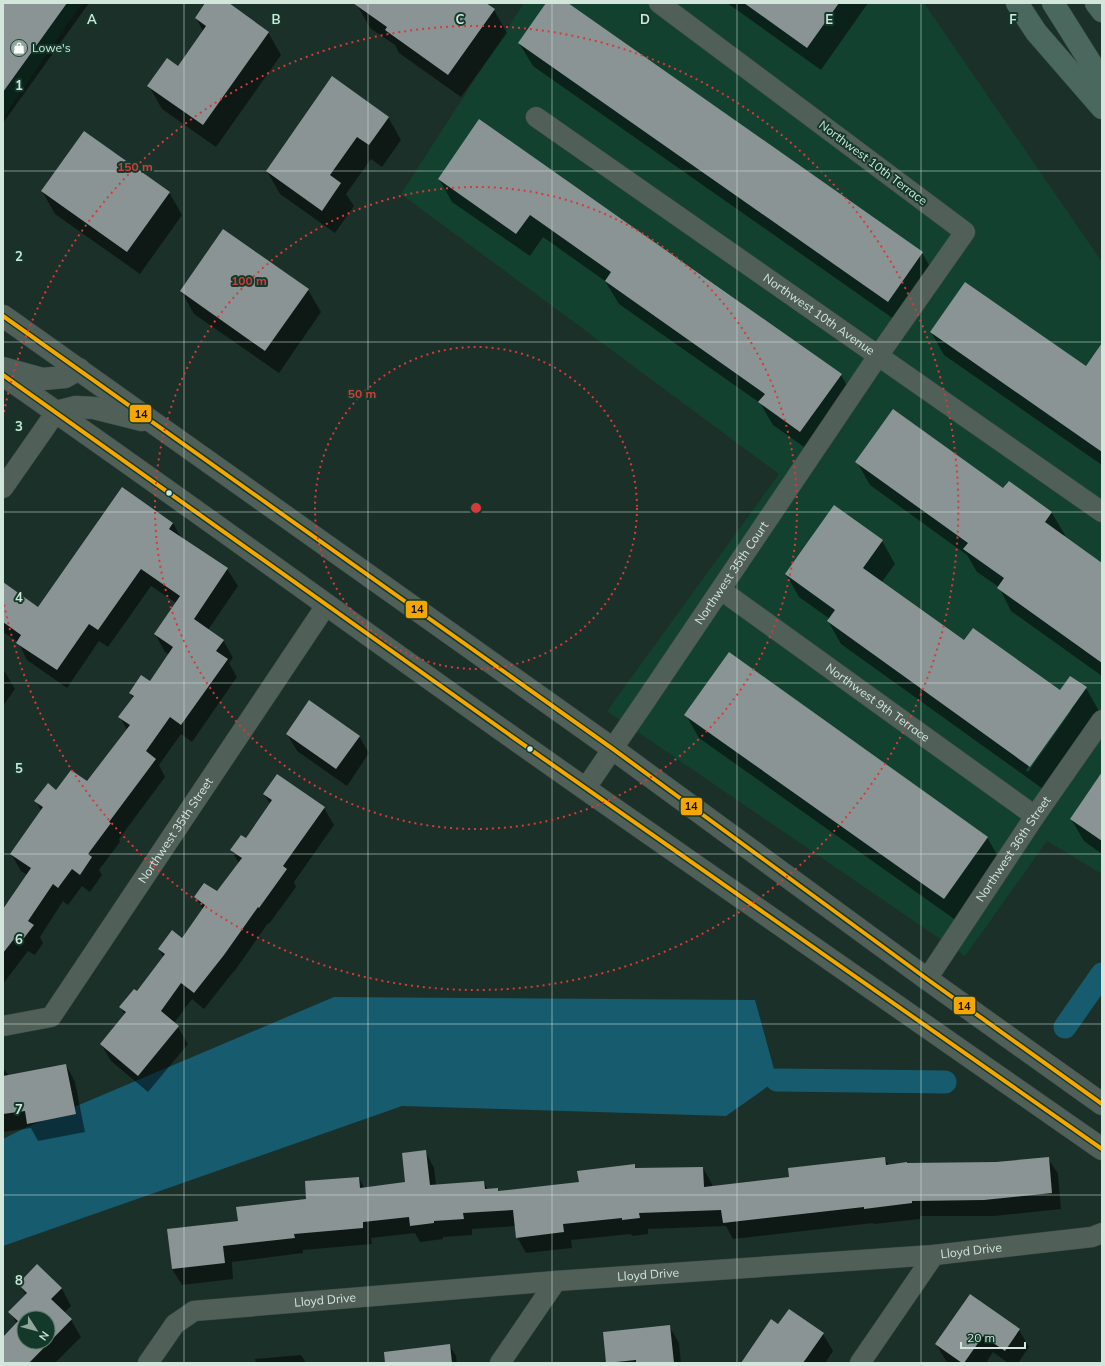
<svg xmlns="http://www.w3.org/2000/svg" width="1105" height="1366" font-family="Mulish,sans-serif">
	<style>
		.built { fill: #134130 }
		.water { fill: #175b6f }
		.shadow { fill: #0007; fill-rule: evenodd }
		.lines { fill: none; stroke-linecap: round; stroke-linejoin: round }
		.canal { stroke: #175b6f; stroke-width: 23 }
		.building { fill: #8a9495; fill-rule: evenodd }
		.street-casing { stroke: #3c4d46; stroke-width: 21 }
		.secondary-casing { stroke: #3c4d46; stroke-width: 23 }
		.highway-casing { stroke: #3c4d46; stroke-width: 23 }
		.street { stroke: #515f59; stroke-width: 20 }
		.secondary { stroke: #515f59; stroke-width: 22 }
		.highway { stroke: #4a685e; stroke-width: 22 }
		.bus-1-casing { stroke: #12392a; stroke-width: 7 }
		.bus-1 { stroke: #f7a600; stroke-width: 4 }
		.grid { fill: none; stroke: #d2e6dc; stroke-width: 1; stroke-opacity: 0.55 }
		.ring { fill: none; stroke: #d63b3a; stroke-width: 2; stroke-dasharray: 2 4 }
		.bus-dot { fill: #d2e6dc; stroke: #12392a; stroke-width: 1.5 }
		.labels { text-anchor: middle; stroke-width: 4; stroke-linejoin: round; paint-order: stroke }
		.poi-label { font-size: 12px; fill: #d2e6dc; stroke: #12392a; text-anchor: start }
		.street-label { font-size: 12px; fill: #d2e6dc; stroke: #12392a }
		.grid-label { font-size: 13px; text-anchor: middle; font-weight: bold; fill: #d2e6dc; stroke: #12392a; stroke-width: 4; stroke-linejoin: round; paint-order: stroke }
		.centre { fill: #d63b3a; stroke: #12392a; stroke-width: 2 }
		.ring-label { font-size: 12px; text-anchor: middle; font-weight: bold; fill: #d63b3a; stroke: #12392a; stroke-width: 4; stroke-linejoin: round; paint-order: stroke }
		.line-badge { stroke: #12392a; stroke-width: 1.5 }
		.pale-badge-label { font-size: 11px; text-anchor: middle; font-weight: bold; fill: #111 }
	</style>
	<rect width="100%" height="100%" fill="#1b3028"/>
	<!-- built -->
	<g class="built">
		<path d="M3,3H82L3,118Z"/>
		<path d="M524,3H924L1102,262V874L1047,841L965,956L607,711L779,474L401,194Z"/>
	</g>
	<!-- water -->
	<path class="water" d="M334,997L755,1000L777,1080L726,1116L402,1106L3,1246V1139L27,1127Z"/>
	<!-- shadow -->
	<g class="shadow">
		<path d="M3,3H89L3,123Z"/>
		<path d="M207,3H227L268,32L281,55L216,147L162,109L149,86L178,67L203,31L196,18Z"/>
		<path d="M359,3H484L494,10L507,33L461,97L399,53L395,45L370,28L357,5Z"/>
		<path d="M548,3H566L922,253L935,275L901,324L533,66L519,43Z"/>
		<path d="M727,3H868L821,70Z"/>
		<path d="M388,117L401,140L382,167L371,159L346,194L354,206L335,233L280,194L267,171Z"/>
		<path d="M479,121L841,375L854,398L814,454L773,425L760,403L619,304L605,281L543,237L530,256L452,202L439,179Z"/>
		<path d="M42,191L169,192L182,215L140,274L55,214Z"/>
		<path d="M308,290L321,312L279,373L194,314L181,291Z"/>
		<path d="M931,332L1086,368L1102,355V465L944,355Z"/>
		<path d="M857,462L1004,490L1009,482L1052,513L1065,535L1064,537L1102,564V676L1011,611L999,587L977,572L967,555L870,485Z"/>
		<path d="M173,523L181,538L227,569L238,586L208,630L223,640L233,658L229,663L237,677L192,742L181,734L159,765L165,777L119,839L120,842L99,870L102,875L90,892L82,886L68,905L63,901L40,937L43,943L35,955L28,951L3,984V911L27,875L21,871L11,854L41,811L36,801L56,791L87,783L127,730L120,717L133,698L130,693L150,682L169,655L165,652L155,634L176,603L151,586L108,647L99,641L67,688L27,660L18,642L3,632V584L39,608Z"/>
		<path d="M882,541L895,564L881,583L964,642L1060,692L1086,688L1099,711L1043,789L841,644L828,621L830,619L799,597L786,574ZM1070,710L1071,711L1028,772L1026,770Z"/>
		<path d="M3,670L5,672L15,689L3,706Z"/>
		<path d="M686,715L987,837L1000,860L957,921L699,738Z"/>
		<path d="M287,734L359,736L369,753L347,786L297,751Z"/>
		<path d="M1102,774V854L1084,841L1071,819Z"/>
		<path d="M264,794L324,808L334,825L294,882L296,887L269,924L268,923L234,972V971L204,1009L192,999L174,1023L178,1027L188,1044L148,1092L111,1061L101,1044L125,1015L121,1007L137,993L164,958L159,949L182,939L203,910L196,897L217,893L239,863L231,850L246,839L270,804Z"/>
		<path d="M66,1065L75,1082L85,1132L38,1141L31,1128L3,1132V1068L9,1076Z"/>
		<path d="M425,1151L434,1168L436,1185L484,1182L488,1190L497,1189L499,1192L580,1183L634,1165L636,1169L703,1168L712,1184V1187L791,1178L884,1158L889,1165L996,1163L1048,1158L1058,1174L1061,1209L994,1216H920V1219L874,1224L873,1223L733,1239L726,1226L648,1229V1234L632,1236L631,1234L571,1240L572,1248L526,1253L517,1237L516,1226L472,1229V1235L443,1237V1239L420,1242L415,1233L371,1238L372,1244L303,1250V1253L232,1262L233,1279L182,1285L172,1269L168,1230L239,1222L307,1200L359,1178L365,1189L406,1183Z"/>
		<path d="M37,1265L62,1289L71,1306L64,1313L71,1320L81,1337L55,1363H3V1338L17,1324L10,1312L26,1295L19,1284ZM24,1318H48V1342H24Z"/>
		<path d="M779,1325L823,1334L833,1351L825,1363H742Z"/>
		<path d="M669,1326L679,1343L681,1363H607L604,1333Z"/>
		<path d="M1019,1330L1029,1347L1018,1363H1008L993,1352L986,1363H949L946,1361L936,1344Z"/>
		<path d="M449,1345L456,1356L457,1363H391Z"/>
		<path d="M301,1355L306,1363H256L255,1359Z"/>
	</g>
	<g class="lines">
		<!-- canal -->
		<g class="canal">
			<path d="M1065,1027L1102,974"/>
			<path d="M777,1080L945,1082"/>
		</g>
	</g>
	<!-- building -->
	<g class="building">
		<path d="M3,3H67L3,92Z"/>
		<path d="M205,3H229L269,32L203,125L147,86L167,58L178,66L206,26L195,18Z"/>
		<path d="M353,3H486L495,9L448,75L385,30L387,27Z"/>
		<path d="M546,3H568L923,252L888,302L518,43Z"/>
		<path d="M744,3H839L807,48Z"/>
		<path d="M332,76L389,117L369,145L357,137L330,175L341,183L322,211L266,171Z"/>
		<path d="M479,119L842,374L800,432L758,402L765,394L605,281L611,272L530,215L516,234L438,179Z"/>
		<path d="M84,131L170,192L127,252L41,191Z"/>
		<path d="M223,229L309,289L265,351L180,291Z"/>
		<path d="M965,282L1086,366L1102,343V452L930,332Z"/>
		<path d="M893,409L1003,488L1009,481L1052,512L1045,522L1102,563V663L997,588L1004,578L963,549L968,543L855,462Z"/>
		<path d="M122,487L173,523L169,529L228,568L194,619L224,640L216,651L228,659L181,725L170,717L146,751L156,759L109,822L111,823L88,854L92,857L80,875L72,869L58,888L53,884L28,921L34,925L24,938L18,934L3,953V909L31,868L10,854L43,807L34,801L48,783L56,790L71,770L87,781L130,725L118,717L134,696L129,693L141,675L150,681L173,647L154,634L180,596L141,569L98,630L89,624L57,670L16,643L21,635L3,622V582L38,607Z"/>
		<path d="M834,505L883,540L863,568L964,640L973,628L1060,690L1070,676L1087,687L1030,767L827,621L835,610L785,574Z"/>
		<path d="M729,652L988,837L944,899L684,715Z"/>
		<path d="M309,700L360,736L336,769L286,734Z"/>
		<path d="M1102,772V841L1070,819Z"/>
		<path d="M277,774L325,807L283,866L287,869L259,908L258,907L224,955L194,993L181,983L161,1011L179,1026L138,1076L100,1044L126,1012L119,1007L134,989L137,991L165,954L158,949L172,930L182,938L205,905L194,897L204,883L217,891L242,858L230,850L241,835L246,838L272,800L263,794Z"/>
		<path d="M66,1064L76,1114L27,1124L25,1111L3,1114V1076Z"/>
		<path d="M426,1150L430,1185L484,1181L485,1189L498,1188V1191L579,1182L577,1171L635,1164V1168L703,1167L704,1187L789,1177L788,1168L885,1157L886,1165L907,1162V1163L996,1162L1049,1157L1052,1193L984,1200L912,1201V1203L864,1209V1207L723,1223L721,1210L639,1213L640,1218L622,1220V1218L563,1224L564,1232L516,1238L513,1210L463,1213L464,1219L434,1221V1223L410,1226L409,1217L363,1222V1228L294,1234L295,1238L223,1246L225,1263L172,1269L167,1229L238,1221L236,1207L306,1199L305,1181L359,1177L360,1188L405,1182L402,1153Z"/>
		<path d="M37,1264L62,1288L51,1299L72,1319L29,1363H3V1337L18,1321L8,1312L27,1293L18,1284ZM24,1318H48V1342H24Z"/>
		<path d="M970,1294L1020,1329L1005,1351L983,1336L964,1363H962L935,1344Z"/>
		<path d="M789,1309L824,1333L803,1363H741L771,1319L778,1324Z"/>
		<path d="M670,1325L674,1363H636V1360L606,1363L603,1332Z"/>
		<path d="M450,1344L452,1363H385L384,1352Z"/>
	</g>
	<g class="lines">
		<!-- street casing -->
		<g class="street-casing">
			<g id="street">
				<path id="s1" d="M536,117L1102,512"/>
				<path d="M3,488L56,412"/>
				<path id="s2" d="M721,590L1035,816"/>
				<path id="s3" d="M585,789L644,703L878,356L965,232L659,3"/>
				<path id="s4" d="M927,979L1035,816L1102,720"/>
				<path id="s5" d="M3,1026L51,1017L327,604"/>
				<path id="s6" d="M148,1363L175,1324L194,1311L556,1281L934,1255L1092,1237L1102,1233"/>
				<path d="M500,1363L556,1281"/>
				<path d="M860,1363L934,1255"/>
			</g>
		</g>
		<!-- secondary casing -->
		<g class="secondary-casing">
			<g id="secondary">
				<path d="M3,316L613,749L927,979L1102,1104"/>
				<path d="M3,368L43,379L65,377L79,369"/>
				<path d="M3,375C199,511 391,653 587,790C758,911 931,1028 1102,1149"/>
				<path d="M56,412L76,407L94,408L142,420"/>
			</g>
		</g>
		<!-- highway casing -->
		<g class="highway-casing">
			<g id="highway">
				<path d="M1017,3L1036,32L1102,108"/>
				<path d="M1053,3L1102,81"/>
				<path d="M1096,3L1102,11"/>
			</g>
		</g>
		<!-- street -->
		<use href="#street" class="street"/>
		<!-- secondary -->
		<use href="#secondary" class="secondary"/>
		<!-- highway -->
		<use href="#highway" class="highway"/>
		<!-- bus-1 casing -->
		<g class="bus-1-casing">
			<g id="bus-1">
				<path d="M3,316L613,749L927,979L1102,1104"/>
				<path d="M3,375L514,738L1102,1149"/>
			</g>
		</g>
		<!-- bus-1 -->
		<use href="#bus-1" class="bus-1"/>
	</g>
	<!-- grid -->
	<path class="grid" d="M184,3V1363M368,3V1363M552,3V1363M737,3V1363M921,3V1363M3,171H1102M3,342H1102M3,512H1102M3,683H1102M3,854H1102M3,1024H1102M3,1195H1102"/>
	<!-- distance rings -->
	<g class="ring">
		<circle cx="476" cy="508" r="161"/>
		<circle cx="476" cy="508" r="321"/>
		<path d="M4 412A482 482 0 1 1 4 604"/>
	</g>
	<!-- icons -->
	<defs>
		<g id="shop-disc" transform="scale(0.9)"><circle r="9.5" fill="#92a69d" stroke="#12392a"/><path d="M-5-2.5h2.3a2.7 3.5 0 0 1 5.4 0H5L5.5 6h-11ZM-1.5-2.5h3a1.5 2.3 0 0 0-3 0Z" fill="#fff"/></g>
	</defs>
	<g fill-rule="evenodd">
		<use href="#shop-disc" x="19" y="48"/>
	</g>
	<!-- markers -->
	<g class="bus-dot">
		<circle cx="169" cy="493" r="3.5"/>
		<circle cx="530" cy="749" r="3.5"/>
	</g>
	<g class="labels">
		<!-- poi labels -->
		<g class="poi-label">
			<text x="32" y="52">Lowe's</text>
		</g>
		<!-- street labels -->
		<g class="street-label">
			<text transform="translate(873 163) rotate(37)" y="4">Northwest 10th Terrace</text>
			<text dy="4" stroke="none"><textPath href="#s1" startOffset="345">Northwest 10th Avenue</textPath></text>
			<text dy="4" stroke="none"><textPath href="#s3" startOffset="261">Northwest 35th Court</textPath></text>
			<text dy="4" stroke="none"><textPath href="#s2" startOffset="193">Northwest 9th Terrace</textPath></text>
			<text dy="4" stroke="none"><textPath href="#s5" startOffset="273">Northwest 35th Street</textPath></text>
			<text dy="4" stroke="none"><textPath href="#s4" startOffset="156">Northwest 36th Street</textPath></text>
			<text dy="4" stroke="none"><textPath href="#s6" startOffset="850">Lloyd Drive</textPath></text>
			<text dy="4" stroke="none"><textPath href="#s6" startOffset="526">Lloyd Drive</textPath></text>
			<text dy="4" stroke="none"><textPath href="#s6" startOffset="202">Lloyd Drive</textPath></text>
		</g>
	</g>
	<g class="grid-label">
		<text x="92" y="24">A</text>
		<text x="276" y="24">B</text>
		<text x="460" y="24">C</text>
		<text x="645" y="24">D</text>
		<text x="829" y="24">E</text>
		<text x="1013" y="24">F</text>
		<text x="19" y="90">1</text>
		<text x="19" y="261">2</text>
		<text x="19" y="431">3</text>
		<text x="19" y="602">4</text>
		<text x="19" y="773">5</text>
		<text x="19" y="944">6</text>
		<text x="19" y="1114">7</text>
		<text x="19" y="1285">8</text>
	</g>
	<circle cx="476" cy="508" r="6" class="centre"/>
	<g class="ring-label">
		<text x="135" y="171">150 m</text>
		<text x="249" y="285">100 m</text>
		<text x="362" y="398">50 m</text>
	</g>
	<g class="line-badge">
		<rect x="129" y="404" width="23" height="19" rx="4" fill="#f7a600"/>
		<rect x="405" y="600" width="23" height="19" rx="4" fill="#f7a600"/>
		<rect x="680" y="797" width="23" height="19" rx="4" fill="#f7a600"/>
		<rect x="953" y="996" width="23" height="19" rx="4" fill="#f7a600"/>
	</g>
	<g class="pale-badge-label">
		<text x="141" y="418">14</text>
		<text x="417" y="613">14</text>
		<text x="691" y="810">14</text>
		<text x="964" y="1010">14</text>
	</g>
	<!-- border -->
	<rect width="1105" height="1366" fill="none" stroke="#d2e6dc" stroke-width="8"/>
	<!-- north arrow -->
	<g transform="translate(36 1330) rotate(126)"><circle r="19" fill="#12392a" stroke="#5f7e71"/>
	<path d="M0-3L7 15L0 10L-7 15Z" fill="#92a69d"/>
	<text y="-6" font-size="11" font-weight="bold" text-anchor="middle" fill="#d2e6dc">N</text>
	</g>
	<!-- scale -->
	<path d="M961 1342v6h64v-6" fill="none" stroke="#d2e6dc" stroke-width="2"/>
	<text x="967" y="1342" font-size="12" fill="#d2e6dc" stroke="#12392a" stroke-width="3" paint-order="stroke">20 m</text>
</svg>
